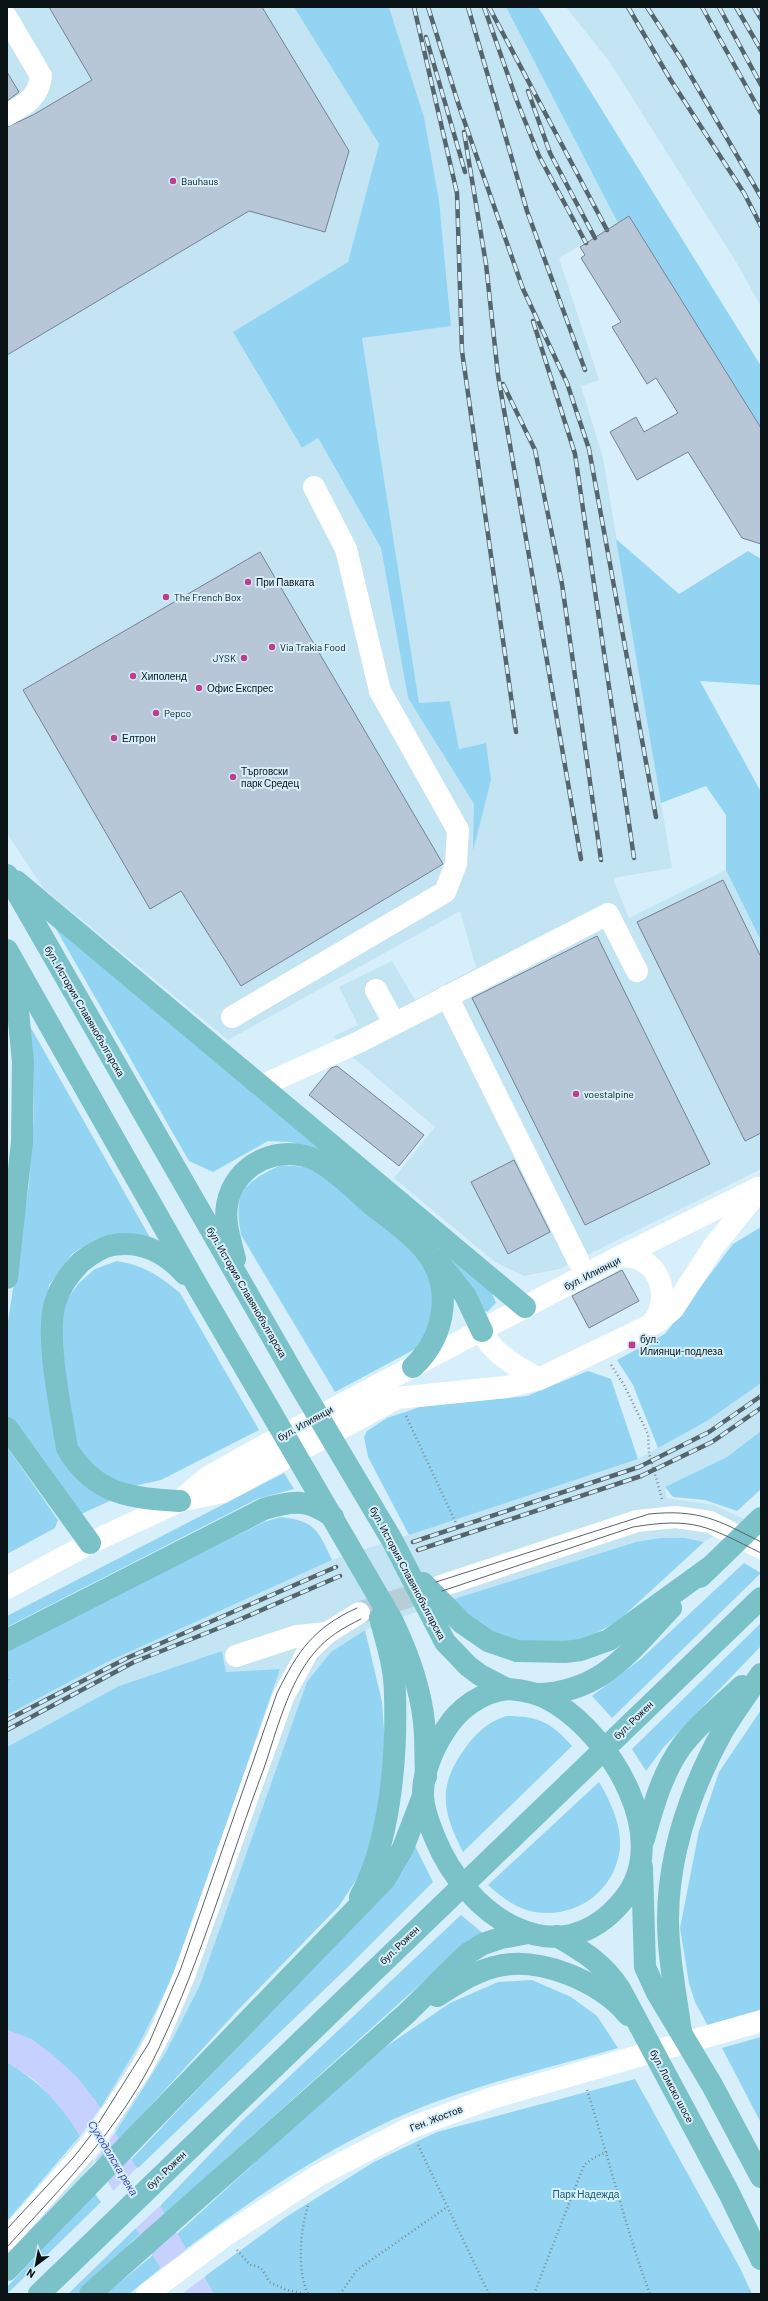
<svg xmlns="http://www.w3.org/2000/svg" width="768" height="2301" font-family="Barlow,sans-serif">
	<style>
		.built { fill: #c3e4f3 }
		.green { fill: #92d4f1 }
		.water { fill: #c6d1fe }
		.pier { fill: #d6effb }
		.building { fill: #b7c7d8; stroke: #748393 }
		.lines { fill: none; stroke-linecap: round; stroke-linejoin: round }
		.minor-tunnel { stroke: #b7ced9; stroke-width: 22; stroke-dasharray: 22 11; stroke-linecap: butt }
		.path { stroke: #7a8c94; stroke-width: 2.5; stroke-dasharray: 1 3; stroke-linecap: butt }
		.minor { stroke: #fff; stroke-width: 22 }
		.major { stroke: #7ac2c8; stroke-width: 22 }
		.tram { stroke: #56656b; stroke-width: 1 }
		.rail-casing { stroke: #56656b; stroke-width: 4.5 }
		.rail { stroke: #d6effb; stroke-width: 3; stroke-dasharray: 9; stroke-linecap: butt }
		.poi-dot { fill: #bc3e8c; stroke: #d6effb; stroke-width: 1.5 }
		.labels { text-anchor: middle; stroke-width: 4; stroke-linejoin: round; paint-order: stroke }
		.poi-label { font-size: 10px; fill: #0a1316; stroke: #d6effb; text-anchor: start }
		.street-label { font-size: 10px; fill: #0a1316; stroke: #d6effb }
		.park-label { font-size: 10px; fill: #13607b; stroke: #d6effb }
		.water-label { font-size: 11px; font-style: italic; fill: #3e479c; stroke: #d6effb }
	</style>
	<rect width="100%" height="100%" fill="#d6effb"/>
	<!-- built -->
	<g class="built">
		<path d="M7,7H294L379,144L348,262L233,332L302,448L318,438L381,548L408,698L474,804V849L486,743L459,749L450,701L419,703L362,338L451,325L439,200L424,117L389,7H506L618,223L559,258L599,380L581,386L603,458L672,868L614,878V881L629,918L726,870L761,942V1169L559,1269L524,1276L495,1262L394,1178L435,1127L343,1049L334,1036L358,1025L339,987L392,961L415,1000L476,968L460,911L228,1040L43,888L7,833Z"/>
		<path d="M566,7H761V307L738,265L609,61Z"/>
		<path d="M761,1383V1431L727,1457L665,1487L667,1498L714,1505L761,1527V1559L714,1536L704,1542L685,1538L451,1600L365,1630L331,1652L200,1985L166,2052L115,2133L84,2175L13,2252L7,2248V2221L69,2151L110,2093L280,1669L226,1672L222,1651L119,1686L7,1747V1715L105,1663L332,1560L638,1459L707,1421Z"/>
	</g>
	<!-- green -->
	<g class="green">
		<path d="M294,7H389L424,117L439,200L451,326L362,338L419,703L450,701L459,749L486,743L491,780L473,851L474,804L408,698L381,548L318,438L302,448L233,332L348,262L379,144Z"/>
		<path d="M506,7H538L761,366V429L618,223Z"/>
		<path d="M616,539L679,594L748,551L761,559V685L700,681L761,792V941L726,870V815L706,786L661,803Z"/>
		<path d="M52,922L490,1288L496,1303L487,1312L480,1308L308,1146L290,1142L268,1141L213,1172L189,1161Z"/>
		<path d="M27,1021L152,1241L113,1234L96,1239L73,1253L49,1285L42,1331L65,1463C78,1482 92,1491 112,1500L79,1515L7,1419V1328L29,1185L34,1115V1064Z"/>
		<path d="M281,1165L306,1167L332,1180L431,1268L434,1321L417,1348L335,1392L241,1235C233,1192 243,1183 281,1165Z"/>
		<path d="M761,1227V1383L707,1421L658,1448L633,1385L617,1360L665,1334L733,1244Z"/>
		<path d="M117,1261C145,1266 158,1275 180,1293L259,1430L161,1480L134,1486L112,1481L89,1463L72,1435L59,1333L65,1302L79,1283L95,1269Z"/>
		<path d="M588,1371L611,1379L638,1459L409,1535L368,1457L364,1437L367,1431L387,1418L420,1407L527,1396Z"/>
		<path d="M761,1431V1489L737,1511L705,1500L673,1497L665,1487L727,1457Z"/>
		<path d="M7,1447L58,1520L55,1528L7,1554Z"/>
		<path d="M284,1473L294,1489L257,1499L7,1627V1616Z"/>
		<path d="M281,1517C316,1521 318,1531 332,1560L105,1663L7,1715V1649L264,1522Z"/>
		<path d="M661,1538H685L704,1542L618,1621L593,1635L568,1644L520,1641L484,1628L451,1600L636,1542Z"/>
		<path d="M744,1563L761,1573L612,1718L592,1696L641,1659Z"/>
		<path d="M761,1623V1646L663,1748L646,1771L632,1749Z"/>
		<path d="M365,1630L382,1702L385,1745L380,1798L370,1859L339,1906L238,2010L119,2140L115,2133L166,2052L200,1985L307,1682L331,1652Z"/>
		<path d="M222,1651L226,1672L280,1669L175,1972L138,2046L100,2109L95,2100L33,2040L7,2030V1747L119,1686Z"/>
		<path d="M761,1710V2010L708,2026L695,2002L689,1983L680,1928L699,1831L719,1772Z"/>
		<path d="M506,1716C538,1716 551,1722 572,1746L463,1852C442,1811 437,1786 466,1747C477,1732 488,1722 506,1716Z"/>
		<path d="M599,1782C611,1802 624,1830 619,1854C611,1897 568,1922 526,1910C512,1905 499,1895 488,1885Z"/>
		<path d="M415,1846L433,1882L350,1965L137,2169L131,2160L393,1882L402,1872Z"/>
		<path d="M461,1915L485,1935L435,1971L165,2214L160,2206L241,2122Z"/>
		<path d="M532,1980L571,1997L597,2016L618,2048C559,2065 496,2080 438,2101C347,2134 263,2191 186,2249L177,2234L319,2104L384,2048L450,2003L498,1982Z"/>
		<path d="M761,2037V2123L722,2048Z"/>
		<path d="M7,2062C40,2083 60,2102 80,2136L7,2221Z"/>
		<path d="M635,2079L740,2268L752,2294H214L204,2277L286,2217L374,2162L437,2132Z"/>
		<path d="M95,2194L101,2202L7,2294V2287Z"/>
		<path d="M136,2228L140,2234L127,2246L128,2248L78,2294H68Z"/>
		<path d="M153,2255L161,2268L129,2294H106Z"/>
	</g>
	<!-- water -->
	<path class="water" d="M7,2030L33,2040L53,2055L76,2076L95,2100L214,2294H176L76,2129L57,2103L36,2081L7,2062Z"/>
	<!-- pier -->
	<g class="pier">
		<path d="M101,2107L116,2131L94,2162L79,2138Z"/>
		<path d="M138,2167L161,2205L135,2229L112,2192Z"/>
		<path d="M188,2248L206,2276L182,2294H174L159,2270Z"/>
	</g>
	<!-- building -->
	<g class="building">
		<path d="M49,7H262L349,151L325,232L249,211L7,355V127L33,115L92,80Z"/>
		<path d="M7,72L19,92L7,101Z"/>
		<path d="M629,216L761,428V544L742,538L688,452L637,480L610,432L636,417L644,432L678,413L656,378L647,384L612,327L621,322L581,258L585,255L580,247Z"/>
		<path d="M260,552L443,864L241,986L181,891L150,909L23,690Z"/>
		<path d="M723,880L761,957V1133L745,1141L637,922Z"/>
		<path d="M597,936L710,1164L585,1225L472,998Z"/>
		<path d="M337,1066L424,1135L399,1166L309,1095L331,1068Z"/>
		<path d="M514,1160L550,1232L508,1254L471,1182Z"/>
		<path d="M622,1270L639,1301L589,1328L572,1296Z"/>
	</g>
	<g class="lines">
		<!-- minor-tunnel -->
		<path class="minor-tunnel" d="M359,1613L438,1587"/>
		<!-- path -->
		<g class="path">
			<path d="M611,1365L624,1385L648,1434L649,1453L662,1499"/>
			<path d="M406,1416L456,1523"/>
			<path d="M7,1676L9,1680"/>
			<path d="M587,2090C609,2158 625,2227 650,2294"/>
			<path d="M418,2145L489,2294"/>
			<path d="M308,2206C300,2230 297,2272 308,2294"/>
			<path d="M237,2250L250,2265C262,2266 264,2271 269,2282L287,2290L306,2294"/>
			<path d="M340,2294L357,2270L447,2207"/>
			<path d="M534,2294L584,2165L595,2157L607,2152"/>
		</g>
		<!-- minor -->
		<g class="minor">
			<path d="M7,18L41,76C39,98 24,105 7,115"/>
			<path d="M376,990L394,1023"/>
			<path d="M447,996L578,1260"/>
			<path d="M232,1017L445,892L456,864L458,830L380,691L346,549L314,487"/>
			<path d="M261,1086L359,1042L608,914L637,971"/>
			<path d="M619,1257L758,1188"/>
			<path d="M482,1331C492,1354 518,1367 539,1379"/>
			<path d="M182,1499L208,1477L267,1444L619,1257C658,1252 674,1296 652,1324"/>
			<path d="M438,1587L637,1521L676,1517L710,1522L761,1548"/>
			<path d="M7,1588L90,1543L180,1501L223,1492L397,1398L506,1387L539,1379L659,1321L673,1309L714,1246L761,1188"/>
			<path d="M236,1656L297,1636L327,1633"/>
			<path d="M7,2239L92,2143L142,2067L160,2033L184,1976L283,1697L308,1651L327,1633L359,1613"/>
			<path d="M147,2294L226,2235L319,2175L410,2128L492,2098L761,2021"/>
		</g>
		<!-- major -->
		<g class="major">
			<path d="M7,875L301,1387L392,1540L445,1642L468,1666L480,1675L507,1689"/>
			<path d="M16,881L525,1307"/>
			<path d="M7,950L198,1287L392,1620C408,1653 420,1685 424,1722C426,1740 425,1758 426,1777"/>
			<path d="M235,1259C231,1242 224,1223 227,1205C234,1163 281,1142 318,1161C338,1172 355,1190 372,1205C389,1218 408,1231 423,1248C454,1284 447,1335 413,1367"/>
			<path d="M437,1260L465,1295L482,1331"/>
			<path d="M7,1278L22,1142L23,1062L14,970"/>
			<path d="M7,1428L90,1543"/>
			<path d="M180,1501C131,1498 94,1495 67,1448C61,1411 45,1337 55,1303C60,1286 69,1274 81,1262C90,1255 101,1247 113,1245C142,1240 165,1252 185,1274"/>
			<path d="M700,1577L761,1518"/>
			<path d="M423,1583L462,1623L488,1641L517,1651L565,1652L581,1650L609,1640L710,1567"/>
			<path d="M7,1640L264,1509C294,1500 308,1499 333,1517"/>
			<path d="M507,1689C524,1690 540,1693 555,1703C611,1737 673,1838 624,1899C558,1981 466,1915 435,1838C430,1826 424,1811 423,1797C422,1774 433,1748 446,1729C459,1708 482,1692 507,1689Z"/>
			<path d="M536,1694C602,1693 630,1651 671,1608"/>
			<path d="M644,1839C653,1807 662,1774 681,1747C698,1724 722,1705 742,1686"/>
			<path d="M642,1867L645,1967L656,1991L712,2085L761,2177"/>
			<path d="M360,1897C390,1843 397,1757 395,1695C395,1669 387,1643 380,1618"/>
			<path d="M557,1936C584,1952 603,1963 620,1989L729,2193L761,2259"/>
			<path d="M437,1996C455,1985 474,1972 494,1967C537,1955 601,1981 628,2015"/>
			<path d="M681,2032C676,1995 668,1957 668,1920C668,1855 691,1789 722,1732C734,1712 748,1693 761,1674"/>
			<path d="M7,2270L385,1879L403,1848L423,1796"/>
			<path d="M39,2294L761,1598"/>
			<path d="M90,2294L406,2014L467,1954L483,1944L501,1938L528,1933"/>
		</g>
		<!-- tram -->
		<g class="tram">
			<path d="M436,1582L649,1514C699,1509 718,1520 761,1542"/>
			<path d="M442,1591L633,1527C694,1517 707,1526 761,1553"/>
			<path d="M7,2229L73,2158L91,2135L149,2043L181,1968L277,1693C298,1651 313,1628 357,1608"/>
			<path d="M7,2247C64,2185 123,2125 159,2048C202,1958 229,1861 264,1768C277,1730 288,1684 314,1653C327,1637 343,1628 361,1619"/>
		</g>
		<!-- rail casing -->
		<g class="rail-casing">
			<g id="rail">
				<path d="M414,7L457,193L462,351L516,732"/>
				<path d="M428,7L459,106L523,289L567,383L589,449L656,817"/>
				<path d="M468,7L527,211L585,370"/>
				<path d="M484,7L517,101L539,156L586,243"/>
				<path d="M489,7L607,230"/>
				<path d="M628,7L670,79L744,193L761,226"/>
				<path d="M647,7L681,59L761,197"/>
				<path d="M702,7L761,113"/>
				<path d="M719,7L761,85"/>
				<path d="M736,7L761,50"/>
				<path d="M754,7L761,19"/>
				<path d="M426,37L465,172"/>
				<path d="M528,91L550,153L595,238"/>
				<path d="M464,132L486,264L498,375L581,859"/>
				<path d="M533,321L575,454L634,858"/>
				<path d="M503,384L535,450L562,584L601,860"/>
				<path d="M413,1542L639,1467L709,1432L761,1396"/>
				<path d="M418,1550L641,1476L712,1442L761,1408"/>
				<path d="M7,1720L127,1658L336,1567"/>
				<path d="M7,1730L134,1662L234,1622L340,1576"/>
			</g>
		</g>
		<!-- rail -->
		<use href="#rail" class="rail"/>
	</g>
	<!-- markers -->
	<g class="poi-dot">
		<circle cx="173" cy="181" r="4"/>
		<circle cx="248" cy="582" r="4"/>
		<circle cx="166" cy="597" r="4"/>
		<circle cx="272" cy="647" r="4"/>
		<circle cx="244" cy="658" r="4"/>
		<circle cx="133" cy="676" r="4"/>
		<circle cx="199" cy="688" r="4"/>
		<circle cx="156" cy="713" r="4"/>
		<circle cx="114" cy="738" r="4"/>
		<circle cx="233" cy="777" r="4"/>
		<circle cx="576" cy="1094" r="4"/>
		<rect x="628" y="1341" width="8" height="8" rx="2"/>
	</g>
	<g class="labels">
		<!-- poi labels -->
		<g class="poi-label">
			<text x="181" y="185">Bauhaus</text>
			<text x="256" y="586">При Павката</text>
			<text x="174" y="601">The French Box</text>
			<text x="280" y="651">Via Trakia Food</text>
			<text x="236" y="662" text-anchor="end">JYSK</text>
			<text x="141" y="680">Хиполенд</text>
			<text x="207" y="692">Офис Експрес</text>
			<text x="164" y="717">Pepco</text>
			<text x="122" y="742">Елтрон</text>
			<text x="241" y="775">Търговски<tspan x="241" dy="12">парк Средец</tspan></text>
			<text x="584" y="1098">voestalpine</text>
			<text x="640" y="1343">бул.<tspan x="640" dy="12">Илиянци-подлеза</tspan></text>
		</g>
		<!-- street labels -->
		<g class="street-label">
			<text transform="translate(85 1011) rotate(60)" y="4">бул. История Славянобългарска</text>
			<text transform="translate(592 1273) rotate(-27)" y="4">бул. Илиянци</text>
			<text transform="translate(247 1292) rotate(60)" y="4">бул. История Славянобългарска</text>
			<text transform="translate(305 1423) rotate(-29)" y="4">бул. Илиянци</text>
			<text transform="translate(408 1573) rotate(62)" y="4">бул. История Славянобългарска</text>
			<text transform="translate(633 1720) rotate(-44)" y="4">бул. Рожен</text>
			<text transform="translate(399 1945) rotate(-44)" y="4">бул. Рожен</text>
			<text transform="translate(672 2086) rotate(62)" y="4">бул. Ломско шосе</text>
			<text transform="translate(436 2118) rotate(-21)" y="4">Ген. Жостов</text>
			<text transform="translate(166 2170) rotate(-44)" y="4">бул. Рожен</text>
		</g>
		<!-- park labels -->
		<g class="park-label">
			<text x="586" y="2198">Парк Надежда</text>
		</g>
		<!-- water labels -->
		<g class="water-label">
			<text transform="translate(113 2158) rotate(59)" y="4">Суходолска река</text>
		</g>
	</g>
	<!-- border -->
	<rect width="768" height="2301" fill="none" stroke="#0a1316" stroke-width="16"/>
	<!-- north arrow -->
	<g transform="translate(36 2265) rotate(212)" stroke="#d6effb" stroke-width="3" paint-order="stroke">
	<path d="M0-3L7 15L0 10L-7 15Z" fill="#0a1316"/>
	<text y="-6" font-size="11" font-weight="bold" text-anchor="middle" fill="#0a1316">N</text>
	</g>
</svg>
